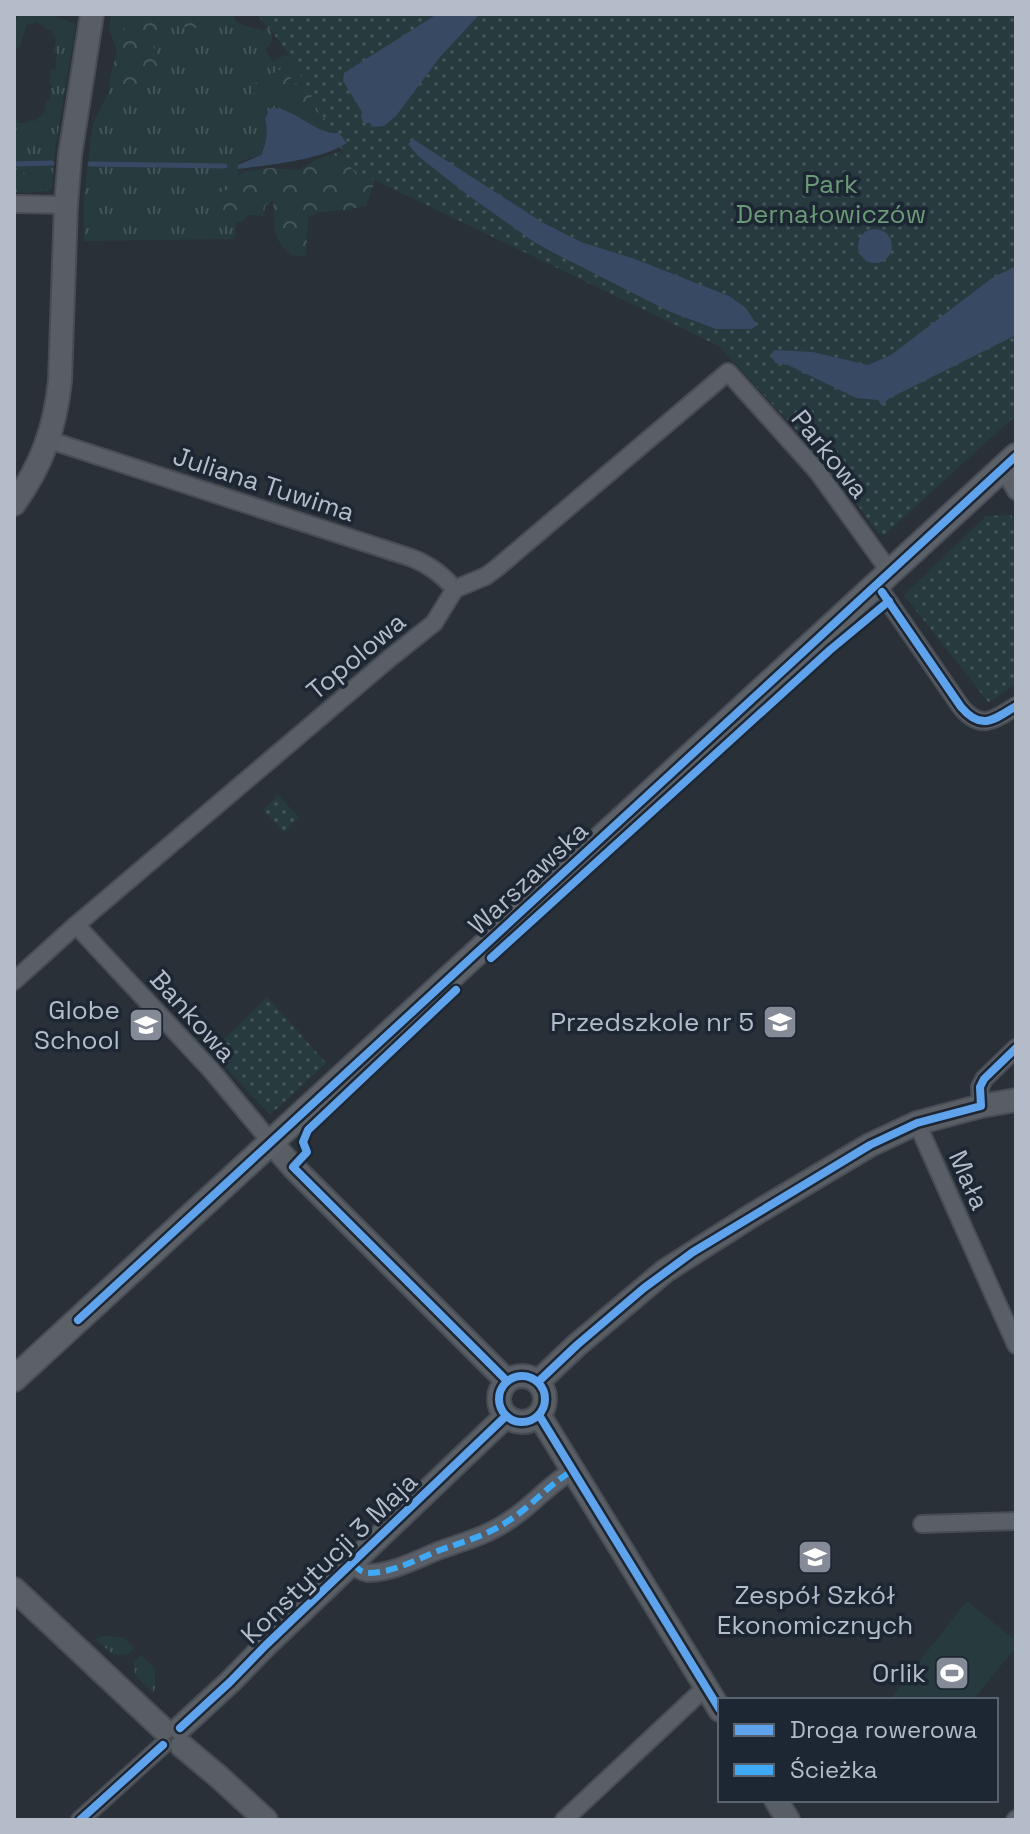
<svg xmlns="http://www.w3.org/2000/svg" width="1030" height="1834" font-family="'Space Grotesk',sans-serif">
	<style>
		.grass { fill: url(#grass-tufts); fill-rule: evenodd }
		.forest { fill: url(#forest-crowns) }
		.park { fill: url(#park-dots) }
		.pitch { fill: #273a3e }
		.water { fill: #384963 }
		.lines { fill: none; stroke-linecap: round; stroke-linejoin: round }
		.stream { stroke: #384963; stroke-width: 5 }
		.street-casing { stroke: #484c53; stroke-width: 20 }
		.secondary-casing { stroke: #484c53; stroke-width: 26 }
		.primary-casing { stroke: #484c55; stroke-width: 28 }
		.street { stroke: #5a5e66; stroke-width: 16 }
		.secondary { stroke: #595d64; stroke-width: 22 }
		.primary { stroke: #5c6168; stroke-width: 24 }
		.quiet { stroke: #3fa9f5; stroke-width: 6; stroke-dasharray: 12 6; stroke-linecap: butt }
		.cycleway-casing { stroke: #1d2633; stroke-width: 13 }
		.cycleway { stroke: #60a3ed; stroke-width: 8 }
		.labels { text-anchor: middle; stroke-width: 7; stroke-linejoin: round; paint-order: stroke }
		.park-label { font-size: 26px; fill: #6b9a76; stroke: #1d2633 }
		.street-label { font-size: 26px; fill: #b4bcc9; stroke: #1d2633 }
		.poi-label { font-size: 26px; fill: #b4bcc9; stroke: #1d2633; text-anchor: end }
	</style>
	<defs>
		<pattern id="grass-tufts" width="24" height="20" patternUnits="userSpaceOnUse" patternTransform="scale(2)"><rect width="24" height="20" fill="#273a3e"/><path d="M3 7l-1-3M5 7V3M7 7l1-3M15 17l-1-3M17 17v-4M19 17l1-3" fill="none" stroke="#445559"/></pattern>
		<pattern id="forest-crowns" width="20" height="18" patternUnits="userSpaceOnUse" patternTransform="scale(2)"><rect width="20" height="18" fill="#273a3e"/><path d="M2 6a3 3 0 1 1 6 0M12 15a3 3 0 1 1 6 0" fill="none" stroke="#445559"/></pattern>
		<pattern id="park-dots" width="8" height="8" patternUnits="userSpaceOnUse" patternTransform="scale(2)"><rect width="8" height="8" fill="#273a3e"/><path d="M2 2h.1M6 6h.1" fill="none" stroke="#445559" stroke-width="1.8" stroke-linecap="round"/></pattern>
	</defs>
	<rect width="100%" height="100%" fill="#2a3038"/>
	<!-- grass -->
	<g class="grass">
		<path d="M19,14H48L76,24L55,150L52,188L47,192L39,191L44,184L41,175L14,172V120H17V123H28V120L35,121L44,113L46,101H49L52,84L49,83L51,70H55L57,54L54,52L56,40L51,30L44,28V25L34,22L33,25L27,23L19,50L14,45V25Z"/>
		<path d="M111,14H129L113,67L117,50L109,29Z"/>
		<path d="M218,14H233L235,21C244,27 252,26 262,31L268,27C275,37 273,42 265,50L273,61L285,55L296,59L319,93L347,128C322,144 297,107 271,109L265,118C268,132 267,142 260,155L239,162L235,239L84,241V198L92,131L94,121L108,94L110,76L123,85L157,82C161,63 160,56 149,40L166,25L206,29L216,20ZM283,69H287L291,77L289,82L309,85L312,89L310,105L318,113L334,114L337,122L335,128C322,129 303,114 296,103H282L281,92L270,89L257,96L253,92V87L258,81Z"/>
		<path d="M104,1636L124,1638L132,1645L133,1650L128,1654L114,1655L95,1639Z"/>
		<path d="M141,1655L155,1669V1688L153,1692L135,1675L134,1662Z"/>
	</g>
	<!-- forest -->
	<g class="forest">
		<path d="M129,14H218L216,20L206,29L165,25L149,40C160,56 161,63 158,82L123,85L110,76Z"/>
		<path d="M283,68L287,69L291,77L289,82L309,85L313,89L310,105L317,113L327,112L330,129H327L302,113L296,103H282L281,92L270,89L257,96L253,92V86L258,81Z"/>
		<path d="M339,152L344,155L352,169L375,180L366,206L345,210L321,212L308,217L306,255L294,257C270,239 276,228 273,200L265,206L264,216L248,215L241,223L219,217C215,209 217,200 220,192L230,189L236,177L246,171L271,168L299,170L319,158Z"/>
		<path d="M14,172L41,175L44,184L39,191L30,193L14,192Z"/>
	</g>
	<!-- park -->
	<g class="park">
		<path d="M256,14H1016V415L884,535L878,533L849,493L799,433L719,346L352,169L292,59L271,30Z"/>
		<path d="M1011,515L1016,525V684L989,703L904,595L986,516Z"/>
		<path d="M278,795L299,817L284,832L263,810Z"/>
		<path d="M267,997L326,1063L270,1115L211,1052Z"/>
	</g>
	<!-- pitch -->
	<path class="pitch" d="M967,1601L1016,1641V1647L973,1700H889Z"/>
	<!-- water -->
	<g class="water">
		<path d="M437,14H480L440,57L396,116L384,126L372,127L370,123H364L361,118L362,112L343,81L344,73Z"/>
		<path d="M271,108C295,107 315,135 339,133L347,143C321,160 269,165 238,169V165L261,155C267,142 268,132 265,118Z"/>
		<path d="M413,139L542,222L581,242L635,259L729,296L746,308L757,325L752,329H716L668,311L558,255L534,242L465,193L418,156L408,144Z"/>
		<circle cx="875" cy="246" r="17"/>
		<path d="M1016,266V335L888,399L882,406L878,400L856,398L788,365L775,363L771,355L774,350L813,352L868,365L891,355L992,278Z"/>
	</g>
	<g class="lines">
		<!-- stream -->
		<g class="stream">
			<path d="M14,164L52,163"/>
			<path d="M90,164L225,166"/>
		</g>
		<!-- street casing -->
		<g class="street-casing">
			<g id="street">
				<path d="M14,204L66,205"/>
				<path d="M49,440L412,558C430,565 442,575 455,589"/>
				<path d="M1003,468L1016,491"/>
				<path d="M877,585L961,707C981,731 994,720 1016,706"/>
				<path d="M76,925L211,1070L270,1141"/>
				<path d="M14,981L76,925L390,658L434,623L455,589L486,576L498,567L728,372L817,471L890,572"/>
				<path d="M981,1106L980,1087L984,1079L1016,1048"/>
				<path d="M917,1123L1016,1345"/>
				<path d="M922,1524L1016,1521"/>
				<path d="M353,1564C358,1569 361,1572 368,1573C392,1573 418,1559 440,1550C463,1542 488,1535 508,1521C531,1507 548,1485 572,1471"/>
				<path d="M80,1820L163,1745"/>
				<path d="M564,1820L706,1687"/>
				<path d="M1015,1820L1016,1819"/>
			</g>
		</g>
		<!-- secondary casing -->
		<g class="secondary-casing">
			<g id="secondary">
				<path d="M14,504C42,465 55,428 60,381L66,205L70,155L92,14"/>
				<path d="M270,1141L293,1167L507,1381"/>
				<circle cx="522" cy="1399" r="23"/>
				<path d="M538,1382L577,1345L665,1271L751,1216L870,1145L917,1123L981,1106L1016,1100"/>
				<path d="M539,1415L720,1710"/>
				<path d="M14,1589L163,1729"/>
				<path d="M180,1728L230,1682L266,1645L506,1416"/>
				<path d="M182,1746L219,1777L266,1820"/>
				<path d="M776,1800L788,1820"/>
			</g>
		</g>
		<!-- primary casing -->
		<g class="primary-casing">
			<path id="primary" d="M14,1379L1016,456"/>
		</g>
		<!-- street -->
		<use href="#street" class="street"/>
		<!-- secondary -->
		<use href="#secondary" class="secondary"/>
		<!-- primary -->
		<use href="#primary" class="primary"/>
		<!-- quiet -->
		<path class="quiet" d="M353,1564C358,1569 361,1572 368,1573C392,1573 418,1559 440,1550C463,1542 488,1535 508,1521C531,1507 548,1485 572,1471"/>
		<!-- cycleway casing -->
		<g class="cycleway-casing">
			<g id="cycleway">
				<path d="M882,592L961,707C981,731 994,720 1016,706"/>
				<path d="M491,958L830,650L889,601"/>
				<path d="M456,990L308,1130L303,1142L307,1152L293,1167L507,1381"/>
				<path d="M78,1320L1016,456"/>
				<circle cx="522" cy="1399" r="23"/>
				<path d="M538,1382L577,1345L644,1288L693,1252L870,1145L917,1123L981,1106L980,1087L984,1079L1016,1048"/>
				<path d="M539,1415L720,1710"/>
				<path d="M180,1728L230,1682L266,1645L506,1416"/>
				<path d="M80,1820L163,1745"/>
			</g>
		</g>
		<!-- cycleway -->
		<use href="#cycleway" class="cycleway"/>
	</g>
	<!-- icons -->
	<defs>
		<g id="school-square" transform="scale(1.8)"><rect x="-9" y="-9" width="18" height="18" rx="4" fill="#848b96" stroke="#1d2633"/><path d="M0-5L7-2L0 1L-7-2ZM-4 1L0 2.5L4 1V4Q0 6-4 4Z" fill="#fff"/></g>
		<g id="stadium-square" transform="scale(1.8)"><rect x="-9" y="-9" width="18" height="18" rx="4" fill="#848b96" stroke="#1d2633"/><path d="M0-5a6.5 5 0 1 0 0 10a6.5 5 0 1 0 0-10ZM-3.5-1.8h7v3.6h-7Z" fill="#fff"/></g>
	</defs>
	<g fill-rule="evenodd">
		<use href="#school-square" x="780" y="1022"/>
		<use href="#school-square" x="146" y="1025"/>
		<use href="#school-square" x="815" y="1557"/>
		<use href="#stadium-square" x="952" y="1673"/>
	</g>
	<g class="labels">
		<!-- park labels -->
		<g class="park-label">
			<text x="831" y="193">Park<tspan x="831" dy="30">Dernałowiczów</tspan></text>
		</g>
		<!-- street labels -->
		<g class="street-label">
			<text transform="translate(830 454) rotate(51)" y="9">Parkowa</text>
			<text transform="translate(264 484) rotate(18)" y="9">Juliana Tuwima</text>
			<text transform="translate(356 656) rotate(-40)" y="9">Topolowa</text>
			<text transform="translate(528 878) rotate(-43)" y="9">Warszawska</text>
			<text transform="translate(193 1016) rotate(48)" y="9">Bankowa</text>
			<text transform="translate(969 1180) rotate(66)" y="9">Mała</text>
			<text transform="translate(329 1558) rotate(-44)" y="9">Konstytucji 3 Maja</text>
		</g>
		<!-- poi labels -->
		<g class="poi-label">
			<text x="120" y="1019">Globe<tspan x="120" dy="30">School</tspan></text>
			<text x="754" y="1031">Przedszkole nr 5</text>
			<text x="815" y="1604" text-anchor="middle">Zespół Szkół<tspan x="815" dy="30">Ekonomicznych</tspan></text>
			<text x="926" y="1682">Orlik</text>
		</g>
	</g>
	<!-- border -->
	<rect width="1030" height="1834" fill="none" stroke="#b4bcc9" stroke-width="32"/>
	<!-- legend -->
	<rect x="718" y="1698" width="280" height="104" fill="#1d2633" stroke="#59626f" stroke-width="2"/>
	<rect x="734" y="1724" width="40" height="12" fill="#60a3ed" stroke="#59626f" stroke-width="2"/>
	<text x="790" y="1738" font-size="24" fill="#b4bcc9">Droga rowerowa</text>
	<rect x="734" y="1764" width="40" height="12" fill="#3fa9f5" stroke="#59626f" stroke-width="2"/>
	<text x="790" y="1778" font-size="24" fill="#b4bcc9">Ścieżka</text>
</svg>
